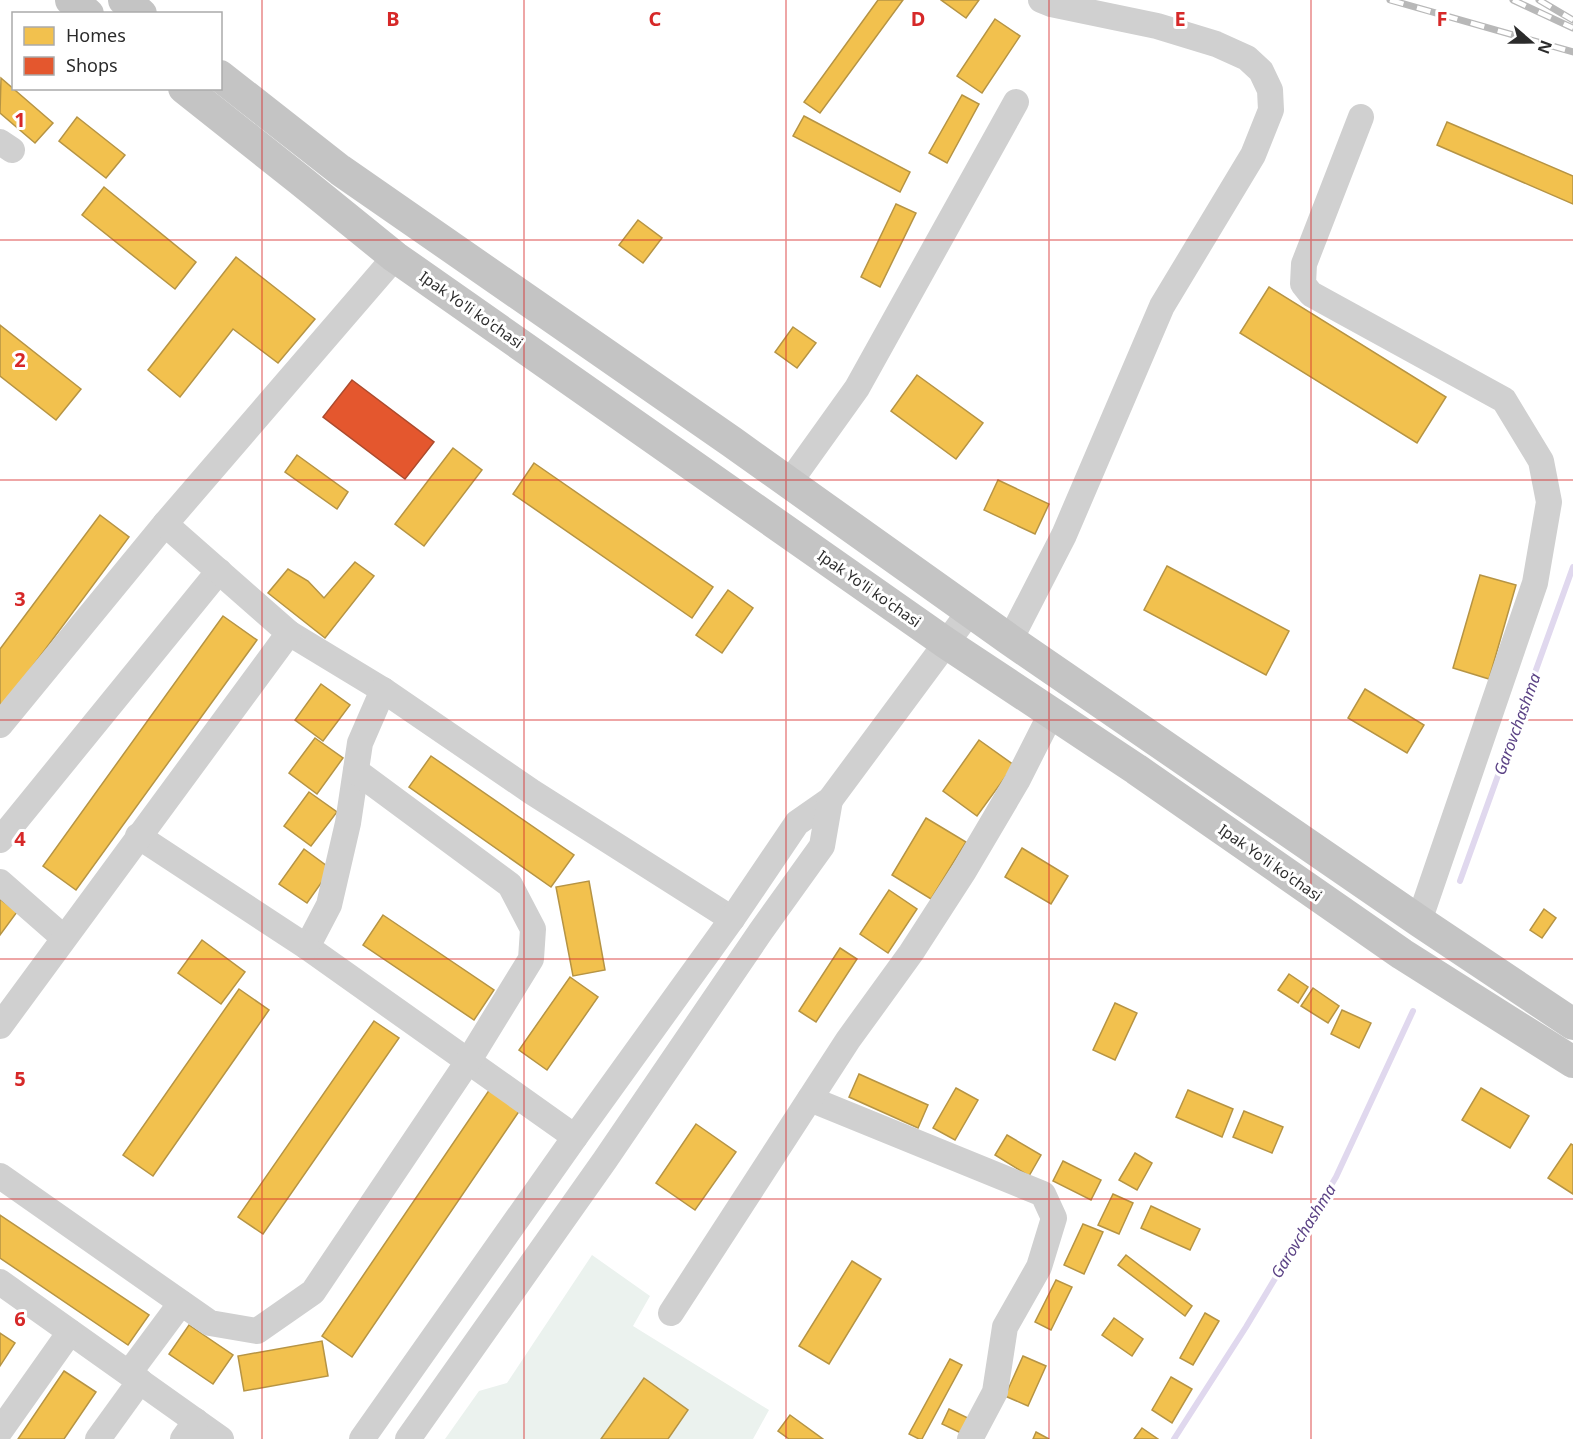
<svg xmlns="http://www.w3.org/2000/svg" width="1573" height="1439" font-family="'Noto Sans',sans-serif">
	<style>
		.green { fill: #ebf2ee }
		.homes { fill: #f2c14e; stroke: #b69444; stroke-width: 1.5 }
		.shops { fill: #e4572e; stroke: #ac4a2d; stroke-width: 1.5 }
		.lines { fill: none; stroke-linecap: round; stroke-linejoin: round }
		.stream { stroke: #e0d8ee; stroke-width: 6 }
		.minor { stroke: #d0d0d0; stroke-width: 26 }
		.major { stroke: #c4c4c4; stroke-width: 32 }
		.rail-casing { stroke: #b8b8b8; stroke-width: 7 }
		.rail { stroke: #fff; stroke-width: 4.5; stroke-dasharray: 14; stroke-linecap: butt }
		.grid { fill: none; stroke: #d62828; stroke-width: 1.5; stroke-opacity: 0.55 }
		.labels { text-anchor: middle; stroke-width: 6; stroke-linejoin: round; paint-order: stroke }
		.street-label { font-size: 15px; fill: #2b2b2b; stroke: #fff }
		.water-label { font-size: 16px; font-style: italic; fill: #5b4285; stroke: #fff }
		.grid-label { font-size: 20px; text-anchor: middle; font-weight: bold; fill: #d62828; stroke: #fff; stroke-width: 6; stroke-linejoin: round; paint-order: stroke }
	</style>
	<rect width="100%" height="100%" fill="#fff"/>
	<!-- green -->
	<path class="green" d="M592,1255L650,1296L633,1326L769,1410L753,1439H445L479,1391L507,1383Z"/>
	<!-- homes -->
	<g class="homes">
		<path d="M878,0H903L820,113L804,102Z"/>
		<path d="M941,0H979L966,18Z"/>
		<path d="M995,19L1020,36L982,93L957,76Z"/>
		<path d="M1,78L53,123L35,143L0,113Z"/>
		<path d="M962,95L979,104L947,163L929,153Z"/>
		<path d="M804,116L910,172L900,192L793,136Z"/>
		<path d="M77,117L125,155L106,178L59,141Z"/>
		<path d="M1447,122L1573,176V204L1437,145Z"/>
		<path d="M104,187L196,262L175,289L82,215Z"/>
		<path d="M896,204L916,213L880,287L861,277Z"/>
		<path d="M638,220L662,238L643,263L619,245Z"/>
		<path d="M236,257L315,319L278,363L233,329L180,397L148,370Z"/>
		<path d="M1269,287L1446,397L1417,443L1240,333Z"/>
		<path d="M0,325L81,389L56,420L0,376Z"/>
		<path d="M793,327L816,343L797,368L775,352Z"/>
		<path d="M917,375L983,423L956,459L891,411Z"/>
		<path d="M453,448L482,470L424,546L395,524Z"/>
		<path d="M297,455L348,492L337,509L285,472Z"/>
		<path d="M534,463L713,587L692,618L513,494Z"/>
		<path d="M998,480L1049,504L1035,534L984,510Z"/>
		<path d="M100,515L129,537L0,710V649Z"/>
		<path d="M355,562L374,576L325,638L268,593L288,569L308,581L324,598Z"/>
		<path d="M1167,566L1289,631L1266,675L1144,610Z"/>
		<path d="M1480,575L1516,585L1489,679L1453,668Z"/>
		<path d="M728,590L753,608L722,653L696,635Z"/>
		<path d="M223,616L257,640L76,890L43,866Z"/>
		<path d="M321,684L350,705L323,741L295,720Z"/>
		<path d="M1365,689L1424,725L1407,753L1348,718Z"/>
		<path d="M315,738L343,758L317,794L289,773Z"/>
		<path d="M979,740L1014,765L977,816L943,791Z"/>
		<path d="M431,756L574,855L551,887L409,787Z"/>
		<path d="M309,792L337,812L311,846L284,826Z"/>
		<path d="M926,818L966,842L931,899L892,875Z"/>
		<path d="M1022,848L1068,876L1051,904L1005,877Z"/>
		<path d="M304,849L331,869L307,903L279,884Z"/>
		<path d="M589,881L605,970L573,976L556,887Z"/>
		<path d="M889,890L917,909L888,953L860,934Z"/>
		<path d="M0,899L17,912L0,935Z"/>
		<path d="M1544,909L1556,918L1542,938L1530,930Z"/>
		<path d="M383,915L494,990L474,1020L363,945Z"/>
		<path d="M202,940L245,972L221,1004L178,973Z"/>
		<path d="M840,948L857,959L816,1022L799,1011Z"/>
		<path d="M1289,974L1308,987L1298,1003L1278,990Z"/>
		<path d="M570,977L598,997L547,1070L519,1050Z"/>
		<path d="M1313,988L1339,1006L1328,1023L1301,1006Z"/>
		<path d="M239,989L269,1010L153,1176L123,1155Z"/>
		<path d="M1115,1003L1137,1013L1115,1060L1093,1050Z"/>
		<path d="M1342,1010L1371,1023L1359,1048L1331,1034Z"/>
		<path d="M374,1021L399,1038L263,1234L238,1217Z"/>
		<path d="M859,1074L928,1105L918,1128L849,1097Z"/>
		<path d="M492,1086L522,1107L352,1357L322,1336Z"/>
		<path d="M956,1088L978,1100L955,1140L933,1128Z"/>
		<path d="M1481,1088L1529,1116L1510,1148L1462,1120Z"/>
		<path d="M1188,1090L1233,1109L1222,1137L1176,1117Z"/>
		<path d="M1244,1111L1283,1127L1272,1153L1233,1137Z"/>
		<path d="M696,1124L736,1152L695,1210L656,1183Z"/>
		<path d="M1007,1135L1041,1155L1029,1176L995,1155Z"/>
		<path d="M1571,1144L1573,1145V1194L1548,1178Z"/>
		<path d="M1135,1153L1152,1163L1137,1190L1119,1180Z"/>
		<path d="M1063,1161L1101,1180L1091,1200L1053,1181Z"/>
		<path d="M1113,1194L1133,1203L1119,1234L1098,1225Z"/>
		<path d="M1151,1206L1200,1229L1190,1250L1141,1228Z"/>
		<path d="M0,1215L149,1315L128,1345L0,1258Z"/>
		<path d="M1083,1224L1103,1232L1084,1274L1064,1265Z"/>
		<path d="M1126,1255L1192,1306L1185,1316L1118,1265Z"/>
		<path d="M852,1261L881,1279L829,1364L799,1346Z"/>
		<path d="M1056,1280L1072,1287L1051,1330L1035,1322Z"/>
		<path d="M1205,1313L1219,1321L1193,1365L1180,1358Z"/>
		<path d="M1114,1318L1143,1339L1132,1356L1102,1335Z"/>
		<path d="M189,1325L233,1355L213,1384L169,1354Z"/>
		<path d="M0,1333L15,1343L0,1366Z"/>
		<path d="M322,1341L328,1376L244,1391L238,1356Z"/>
		<path d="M1023,1356L1046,1366L1028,1406L1005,1396Z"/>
		<path d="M950,1359L962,1365L922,1439H919L909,1434Z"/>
		<path d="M64,1371L96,1392L64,1439H18Z"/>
		<path d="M1171,1377L1192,1389L1172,1423L1152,1410Z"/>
		<path d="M644,1378L688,1410L668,1439H601Z"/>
		<path d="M949,1409L970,1419L963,1434L942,1424Z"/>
		<path d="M790,1415L823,1439H789L778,1431Z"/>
		<path d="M1142,1428L1158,1439H1134Z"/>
		<path d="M1036,1432L1049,1439H1033Z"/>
	</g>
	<!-- shops -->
	<path class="shops" d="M352,380L434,442L405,479L323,417Z"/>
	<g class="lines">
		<!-- stream -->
		<g class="stream">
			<path d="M1460,881L1573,567"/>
			<path d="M1174,1439L1246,1327L1336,1177L1413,1011"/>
		</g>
		<!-- minor -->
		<g class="minor">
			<path d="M1361,117L1304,264L1303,284L1311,294L1504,400L1541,461L1549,502L1535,583L1419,921"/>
			<path d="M0,142L12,150"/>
			<path d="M789,483L857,388L1016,102"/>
			<path d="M289,633L383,690L532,792L732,919"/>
			<path d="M1010,640L1064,535L1162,306L1253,155L1271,110L1270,90L1261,71L1247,58L1216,44L1157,26L1051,4L1041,0"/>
			<path d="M383,690L360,743L348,823L329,905L307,947L575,1137"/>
			<path d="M0,725L165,524"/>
			<path d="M138,836L307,947"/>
			<path d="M0,840L219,571"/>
			<path d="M0,882L64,938"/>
			<path d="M0,1026L289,633L165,524L395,257"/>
			<path d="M810,1099L1043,1194L1054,1218L1039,1267L1005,1327L995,1392L970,1439"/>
			<path d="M0,1176L210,1323L257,1331L313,1292L469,1060L531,959L533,929L510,885L356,771"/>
			<path d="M0,1282L221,1439"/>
			<path d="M671,1313L848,1040L911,953L964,871L1017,781L1052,712"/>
			<path d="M129,1373L181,1303"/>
			<path d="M0,1431L70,1332"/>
			<path d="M98,1439L140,1381"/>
			<path d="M183,1439L196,1421"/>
			<path d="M362,1439L575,1137L732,919L797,823L830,800L970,611"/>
			<path d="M408,1439L605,1160L761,931L822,846L830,800"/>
		</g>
		<!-- major -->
		<g class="major">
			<path d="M71,0L88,14"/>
			<path d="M124,0L141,14"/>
			<path d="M220,76L340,170L732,442L1010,640L1419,921L1573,1024"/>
			<path d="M184,88L300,180L395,257L946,643L1136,769L1402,954L1573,1062"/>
		</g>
		<!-- rail casing -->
		<g class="rail-casing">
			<g id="rail">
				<path d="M1390,0L1573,52"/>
				<path d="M1513,0L1573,28"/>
				<path d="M1539,0L1573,20"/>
			</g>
		</g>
		<!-- rail -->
		<use href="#rail" class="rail"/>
	</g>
	<!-- grid -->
	<path class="grid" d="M262,0V1439M524,0V1439M786,0V1439M1049,0V1439M1311,0V1439M0,240H1573M0,480H1573M0,720H1573M0,959H1573M0,1199H1573"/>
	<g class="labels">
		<!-- street labels -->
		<g class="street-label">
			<text transform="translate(471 310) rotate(35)" y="5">Ipak Yo'li ko'chasi</text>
			<text transform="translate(869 589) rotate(35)" y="5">Ipak Yo'li ko'chasi</text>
			<text transform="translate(1270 863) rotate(35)" y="5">Ipak Yo'li ko'chasi</text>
		</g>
		<!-- water labels -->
		<g class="water-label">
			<text transform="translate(1517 724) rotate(-70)" y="6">Garovchashma</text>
			<text transform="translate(1303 1231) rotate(-58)" y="6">Garovchashma</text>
		</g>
	</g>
	<g class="grid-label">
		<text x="393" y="26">B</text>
		<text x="655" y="26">C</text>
		<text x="918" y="26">D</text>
		<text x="1180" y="26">E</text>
		<text x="1442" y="26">F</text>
		<text x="20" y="127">1</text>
		<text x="20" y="367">2</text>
		<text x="20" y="606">3</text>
		<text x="20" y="846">4</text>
		<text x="20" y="1086">5</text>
		<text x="20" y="1326">6</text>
	</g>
	<!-- legend -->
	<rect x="12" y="12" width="210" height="78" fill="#ffffff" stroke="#aaaaaa" stroke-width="1.5"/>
	<rect x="24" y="27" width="30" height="18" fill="#f2c14e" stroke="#aaaaaa" stroke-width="1.5"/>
	<text x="66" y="42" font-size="18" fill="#2b2b2b">Homes</text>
	<rect x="24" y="57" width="30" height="18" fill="#e4572e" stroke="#aaaaaa" stroke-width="1.5"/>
	<text x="66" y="72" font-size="18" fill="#2b2b2b">Shops</text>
	<!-- north arrow -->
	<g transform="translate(1531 42) rotate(110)" stroke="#ffffff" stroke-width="4.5" paint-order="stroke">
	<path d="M0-4.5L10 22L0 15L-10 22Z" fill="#2b2b2b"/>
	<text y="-9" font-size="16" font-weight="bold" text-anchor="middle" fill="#2b2b2b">N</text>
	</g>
</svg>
